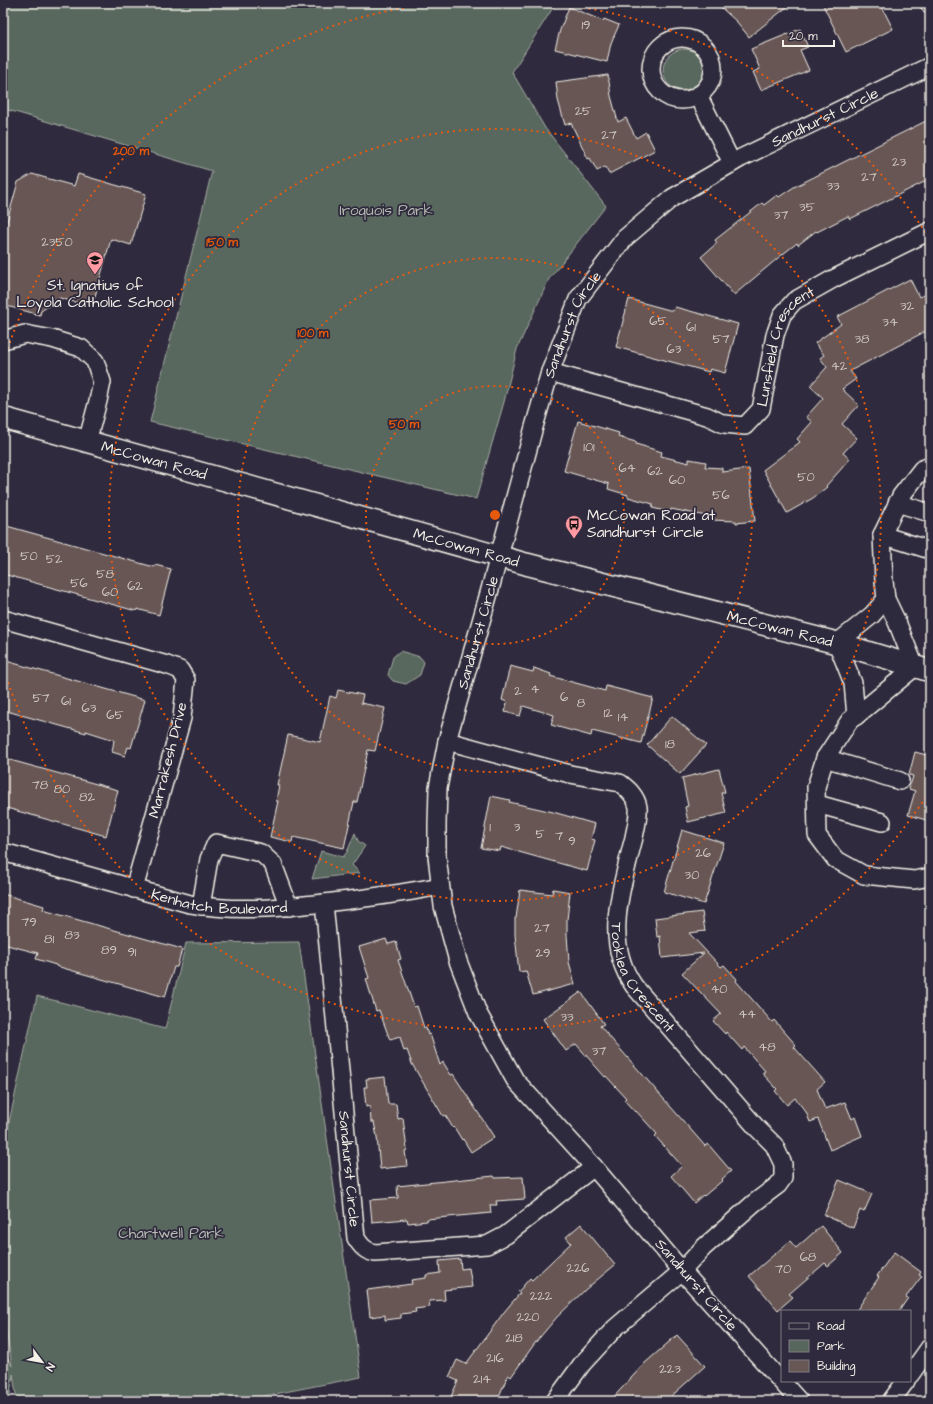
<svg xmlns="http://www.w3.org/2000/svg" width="933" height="1404" font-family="'Architects Daughter',sans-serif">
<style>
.green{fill:#58675e;stroke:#a6aca3}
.building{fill:#675755;stroke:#f4f1e8}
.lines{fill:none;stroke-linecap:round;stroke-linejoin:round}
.minor-casing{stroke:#f4f1e8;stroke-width:20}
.major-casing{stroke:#f4f1e8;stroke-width:24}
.minor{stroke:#2f2a3d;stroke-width:17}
.major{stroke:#2f2a3d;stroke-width:21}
.ring{fill:none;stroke:#e8590c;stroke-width:2;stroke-dasharray:2 4}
.labels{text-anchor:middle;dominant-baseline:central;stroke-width:3.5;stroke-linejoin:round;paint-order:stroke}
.number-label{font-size:13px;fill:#d1cac3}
.street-label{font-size:15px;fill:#f4f1e8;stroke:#2f2a3d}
.park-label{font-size:15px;fill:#b6bab1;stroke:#2f2a3d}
.poi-label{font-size:15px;fill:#f4f1e8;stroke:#2f2a3d}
.centre{fill:#e8590c;stroke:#2f2a3d;stroke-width:2}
.ring-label{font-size:12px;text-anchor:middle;font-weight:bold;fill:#e8590c;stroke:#2f2a3d;stroke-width:3.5;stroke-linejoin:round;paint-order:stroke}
</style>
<rect width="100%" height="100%" fill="#2f2a3d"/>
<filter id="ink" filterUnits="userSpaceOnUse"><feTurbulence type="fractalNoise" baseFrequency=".025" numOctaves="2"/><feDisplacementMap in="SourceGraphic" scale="8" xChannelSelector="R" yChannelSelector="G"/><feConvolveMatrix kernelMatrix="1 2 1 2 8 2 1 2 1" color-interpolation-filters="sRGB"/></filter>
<g filter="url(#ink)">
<path class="green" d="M3,3H556L512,72L545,128L606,206L549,279L517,349L504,402L476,499L150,422L212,171L5,109L3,111Z
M663 70a21 21 0 1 1 42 0a21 21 0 1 1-42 0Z
M400,651L420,657L424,662L420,675L406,684L393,681L388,675L393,657Z
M355,833L358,841L365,846L352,865L360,873L312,879L321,851L343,857L347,852Z
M299,942L361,1377L239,1401H17L13,1374L9,1400L3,1401V1349L12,1366L3,1311V1149L37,996L165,1029L186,943Z"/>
<path class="building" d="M716,3H792L749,37L737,22Z
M822,3H880L893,29L846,52Z
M569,7L603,21L604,19L619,25L611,43L607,62L555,49L560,30Z
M800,29L808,47L800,50L809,70L761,90L753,72L760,69L751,49Z
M608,75L611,96L618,122L626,118L636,138L646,132L655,150L609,174L605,167L597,171L590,158L588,159L571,123L565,125L558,100L556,82Z
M930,119V179L850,219L848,216L817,232L816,231L798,245L797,243L778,258L734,295L701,257L717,243L715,240L762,203L764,205L777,195L779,197L794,187Z
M32,174L74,186L78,174L146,194L131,245L111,239L92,307L60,298L41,311L40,315L3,305V224L6,225L18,182Z
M910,279L919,297L924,295L930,308V329L850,371L856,379L842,389L859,405L842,424L857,438L843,453L850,459L826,486L827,487L813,498L787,513L763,470L800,442L797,439L812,422L806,417L823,398L810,386L827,367L820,358L824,355L815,343L841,324L837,317Z
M629,299L673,311L675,307L738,324L725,373L710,369L709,372L616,347Z
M578,421L619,433L618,437L636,442V444L662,452L661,456L689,463V459L706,462L705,467L722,468V472L749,469L755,521L736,523V521L711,520V517L671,509L670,512L652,508L653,504L628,497V495L608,489L609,484L564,471Z
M3,525L154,567L155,565L171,569L159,615L137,609L136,611L3,574Z
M6,661L145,700L131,748L128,747L125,756L112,752L114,740L86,731V733L3,710V671Z
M510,666L533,672L534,668L551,674L550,676L605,691L606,686L653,698L641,743L592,731L591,736L551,725L554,715L523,706L520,716L505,712L507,702L502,700Z
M338,690L363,695L361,703L385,708L375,751L368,750L357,802H354L344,848L293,837L292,842L270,837L278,801H276L279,785H277L288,735L320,742L330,696L336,698Z
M672,716L706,745L680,774L647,745Z
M915,752L930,756V821L908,815L915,791L909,789L913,776L909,775Z
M3,758L118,790L106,836L3,807Z
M719,769L725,792L721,793L726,813L688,822L685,807L688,806L682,778Z
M491,796L510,800L509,802L553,812L595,824L591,839L595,840L587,871L501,847L500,851L481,848Z
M682,830L724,843L704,904L664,892Z
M553,889L570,892L567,920V935L569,962L575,984L533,995L526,971L519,972L515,935V918H516L520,890L552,894Z
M3,894L44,906L43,910L182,949L177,967H174L165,997L56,966V965L36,959L38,953L3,944Z
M702,912L705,931L689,933L721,967L724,965L737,979L736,981L772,1022L774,1020L796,1045L794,1047L825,1082L817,1089L825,1109L845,1102L852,1119L855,1117L862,1136L830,1150L818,1119L810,1122L806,1112L795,1098L787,1105L775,1091L777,1089L762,1073L765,1071L744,1047L742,1050L726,1032L725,1034L713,1021L721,1014L682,973L704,953L662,958L660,936L657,937L655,918Z
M386,939L388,944L396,942L401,959L398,960L414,1007L417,1006L424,1028H426L428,1035L430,1034L440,1065L443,1062L451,1075L453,1074L494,1137L471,1152L463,1139L462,1140L454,1127L453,1128L445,1115L443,1116L412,1064L407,1050L404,1051L400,1037L390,1040L379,1010L376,1011L366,979L369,978L359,947Z
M581,992L604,1024L600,1026L705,1146L708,1144L731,1171L722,1179L723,1180L704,1196L703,1195L694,1203L671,1176L682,1166L655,1136L657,1134L636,1111L635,1112L624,1100L626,1098L606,1076L605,1077L576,1044L566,1051L543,1019Z
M385,1077L388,1104H396L398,1119L403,1118L407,1150L405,1151L407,1166L380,1169L377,1137L374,1122H371L370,1106L366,1107L364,1087H367L366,1079Z
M494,1176L495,1178L523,1177L525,1199L496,1201L497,1205H490L491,1213L427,1219V1221L408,1223L407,1219L372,1222L370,1200L398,1198L397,1186Z
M839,1180L872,1194L864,1212L860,1210L853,1228L824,1215Z
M581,1224L615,1265L586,1289L557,1317L535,1343L511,1377L508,1375L497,1401H449L458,1381L449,1377L457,1360L466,1364L504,1312L520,1293L518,1292L530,1278L532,1280L571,1243L566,1237Z
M821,1226L843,1253L828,1266L825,1263L811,1275L789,1294L793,1297L778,1310L749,1276L790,1241L796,1248Z
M894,1252L921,1272L919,1275L922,1276L906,1297L908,1298L899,1311H856L879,1277L877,1276Z
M460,1259L461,1269L469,1268L472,1287L444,1290L445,1300L429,1301L430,1307L415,1309L416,1312L401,1314V1318L385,1320V1315L370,1317L367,1290L412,1284L411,1280L426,1278V1275L440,1273L439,1261Z
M677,1335L705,1366L666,1401H610L645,1363Z"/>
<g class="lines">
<g class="minor-casing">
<g id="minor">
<path d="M929,3L930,5"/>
<circle cx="682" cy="69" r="31"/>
<path d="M698,95L732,163"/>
<path d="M3,340L25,334L52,339L81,348L95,361L102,382L98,401L87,442"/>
<path id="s1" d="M550,372L707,416L724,424L745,426L761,409L775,335L782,315L794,301L833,279L930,231"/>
<path d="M930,466L922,469L901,496L882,535L884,581L886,599L897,622L915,667L856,716L850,720L825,758L816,787L817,835L835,859L864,875L914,880L930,877"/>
<path d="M897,503L930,513"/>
<path d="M882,535L930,550"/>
<path d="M3,619L167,665L180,670L186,680L182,718L134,889"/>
<path d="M856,716L853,683L837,643L872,615L886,599"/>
<path id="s2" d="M447,741L570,774L620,783C628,789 636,796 638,807C639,816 634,839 631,849C620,895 604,943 634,986L756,1127L774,1145L783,1164V1178L778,1185L754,1203L703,1248L682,1271L615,1328L582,1364L555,1401"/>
<path d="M825,758L900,781"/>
<path d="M817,804L882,822"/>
<path id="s3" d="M3,852L190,904C240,913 291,907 341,901C374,897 407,893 440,886"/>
<path id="s4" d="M324,903L356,1238C361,1246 365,1251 375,1253L487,1245L506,1235L594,1167"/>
<path d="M201,906L209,859L216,843L261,853L273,864L289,907"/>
<path d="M910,1375L930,1347"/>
<path id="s5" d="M799,1401L682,1271L594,1167L515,1080L478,1013L458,961L443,906L437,856V824L438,788L447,741L489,593L534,427L550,372L578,299L625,238L672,198L741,158L930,66"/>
<path d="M891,1401L906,1381"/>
</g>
</g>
<g class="major-casing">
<g id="major">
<path id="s6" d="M3,418L526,564L837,643L930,671"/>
</g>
</g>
<use href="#minor" class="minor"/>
<use href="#major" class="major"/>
</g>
</g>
<g class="ring">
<circle cx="495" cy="515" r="129"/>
<circle cx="495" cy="515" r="257"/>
<circle cx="495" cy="515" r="386"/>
<path d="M929 792A515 515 0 0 1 4 670M4 360A515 515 0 0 1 437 3M553 3A515 515 0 0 1 929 238"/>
</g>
<defs>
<g id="school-pin" transform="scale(0.9)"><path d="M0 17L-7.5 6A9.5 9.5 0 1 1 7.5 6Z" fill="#ff9aa2" stroke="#2f2a3d"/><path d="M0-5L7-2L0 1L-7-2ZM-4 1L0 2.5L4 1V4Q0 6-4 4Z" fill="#111"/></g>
<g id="bus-pin" transform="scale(0.9)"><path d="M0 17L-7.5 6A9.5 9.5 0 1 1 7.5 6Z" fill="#ff9aa2" stroke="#2f2a3d"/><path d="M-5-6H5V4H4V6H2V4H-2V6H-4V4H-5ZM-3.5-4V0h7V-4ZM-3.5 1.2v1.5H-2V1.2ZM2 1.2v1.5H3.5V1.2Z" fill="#111"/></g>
</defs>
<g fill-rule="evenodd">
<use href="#school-pin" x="95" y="260"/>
<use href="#bus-pin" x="574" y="524"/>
</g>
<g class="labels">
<g class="number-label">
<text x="586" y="25">19</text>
<text x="583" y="111">25</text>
<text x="609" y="135">27</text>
<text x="899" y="162">23</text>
<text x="869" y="177">27</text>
<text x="833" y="186">33</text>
<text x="807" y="207">35</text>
<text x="781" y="215">37</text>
<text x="57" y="242">2350</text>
<text x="907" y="306">32</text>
<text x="658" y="321">65</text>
<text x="890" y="322">34</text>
<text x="691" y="327">61</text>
<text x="721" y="339">57</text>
<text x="862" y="339">38</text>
<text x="674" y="349">63</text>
<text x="839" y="366">42</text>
<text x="589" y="447">101</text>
<text x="627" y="468">64</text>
<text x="655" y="471">62</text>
<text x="806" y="477">50</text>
<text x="677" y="480">60</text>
<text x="721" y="495">56</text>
<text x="29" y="556">50</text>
<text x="54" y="559">52</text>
<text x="105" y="574">58</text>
<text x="79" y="583">56</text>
<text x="135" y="586">62</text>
<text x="110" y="592">60</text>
<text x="535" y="689">4</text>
<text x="518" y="691">2</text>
<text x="564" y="697">6</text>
<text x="41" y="698">57</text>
<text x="66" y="701">61</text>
<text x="581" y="703">8</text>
<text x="89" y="708">63</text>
<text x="608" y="713">12</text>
<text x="115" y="715">65</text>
<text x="623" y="717">14</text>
<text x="670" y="744">18</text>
<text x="40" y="785">78</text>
<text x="62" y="789">80</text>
<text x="87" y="797">82</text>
<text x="490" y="827">1</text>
<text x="517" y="827">3</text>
<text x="540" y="834">5</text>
<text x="559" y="836">7</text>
<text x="572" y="841">9</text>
<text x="703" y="853">26</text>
<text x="692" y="875">30</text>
<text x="29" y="922">79</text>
<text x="542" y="928">27</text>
<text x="72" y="935">83</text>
<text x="49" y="939">81</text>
<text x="109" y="950">89</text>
<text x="132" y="952">91</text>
<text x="543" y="953">29</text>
<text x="719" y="989">40</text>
<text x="747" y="1014">44</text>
<text x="567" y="1017">33</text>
<text x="767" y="1047">48</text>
<text x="599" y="1051">37</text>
<text x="808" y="1257">68</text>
<text x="578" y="1268">226</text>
<text x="783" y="1269">70</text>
<text x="541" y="1296">222</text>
<text x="528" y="1317">220</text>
<text x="514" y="1338">218</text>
<text x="495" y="1358">216</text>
<text x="670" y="1369">223</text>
<text x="482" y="1379">214</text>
</g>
<g class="street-label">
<text stroke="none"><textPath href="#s5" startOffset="1557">Sandhurst Circle</textPath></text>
<text stroke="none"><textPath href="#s5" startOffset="1220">Sandhurst Circle</textPath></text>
<text stroke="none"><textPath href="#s1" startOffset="296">Lunsfield Crescent</textPath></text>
<text stroke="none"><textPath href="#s6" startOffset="157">McCowan Road</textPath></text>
<text stroke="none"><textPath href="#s6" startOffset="481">McCowan Road</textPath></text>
<text stroke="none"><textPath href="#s6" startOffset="805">McCowan Road</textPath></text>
<text stroke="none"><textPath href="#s5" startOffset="897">Sandhurst Circle</textPath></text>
<text transform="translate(168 760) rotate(-76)">Marrakesh Drive</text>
<text stroke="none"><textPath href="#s3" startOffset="223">Kenhatch Boulevard</textPath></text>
<text stroke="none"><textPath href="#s2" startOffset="389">Tooklea Crescent</textPath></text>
<text stroke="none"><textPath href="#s4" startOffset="267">Sandhurst Circle</textPath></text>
<text transform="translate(696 1285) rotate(49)">Sandhurst Circle</text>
</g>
<g class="park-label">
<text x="386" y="210">Iroquois Park</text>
<text x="171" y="1233">Chartwell Park</text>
</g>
<g class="poi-label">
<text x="95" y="285">St. Ignatius of<tspan x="95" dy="17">Loyola Catholic School</tspan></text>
<text x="587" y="515" text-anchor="start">McCowan Road at<tspan x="587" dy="17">Sandhurst Circle</tspan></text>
</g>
</g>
<circle cx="495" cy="515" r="6" class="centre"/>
<g class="ring-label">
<text x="131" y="155">200 m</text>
<text x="222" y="246">150 m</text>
<text x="313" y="337">100 m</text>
<text x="404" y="428">50 m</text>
</g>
<rect width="933" height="1404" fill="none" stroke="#2f2a3d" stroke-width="16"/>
<rect x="8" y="8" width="917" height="1388" fill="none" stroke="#f4f1e8" stroke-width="1.5" filter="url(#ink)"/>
<rect x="781" y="1310" width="130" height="72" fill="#2f2a3d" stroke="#7e7a81"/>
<rect x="789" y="1323" width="20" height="6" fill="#2f2a3d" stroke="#7e7a81"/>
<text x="817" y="1330" font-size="12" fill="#f4f1e8">Road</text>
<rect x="789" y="1340" width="20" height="12" fill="#58675e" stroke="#7e7a81"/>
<text x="817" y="1350" font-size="12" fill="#f4f1e8">Park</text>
<rect x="789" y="1360" width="20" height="12" fill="#675755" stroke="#7e7a81"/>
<text x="817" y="1370" font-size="12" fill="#f4f1e8">Building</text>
<g transform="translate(42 1362) rotate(122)" stroke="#2f2a3d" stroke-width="3" paint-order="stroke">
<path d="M0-3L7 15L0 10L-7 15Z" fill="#f4f1e8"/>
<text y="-6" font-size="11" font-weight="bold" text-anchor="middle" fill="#f4f1e8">N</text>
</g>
<path d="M783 40v6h51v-6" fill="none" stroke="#f4f1e8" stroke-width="2"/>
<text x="789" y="40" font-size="12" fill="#f4f1e8" stroke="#2f2a3d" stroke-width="3" paint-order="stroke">20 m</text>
</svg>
